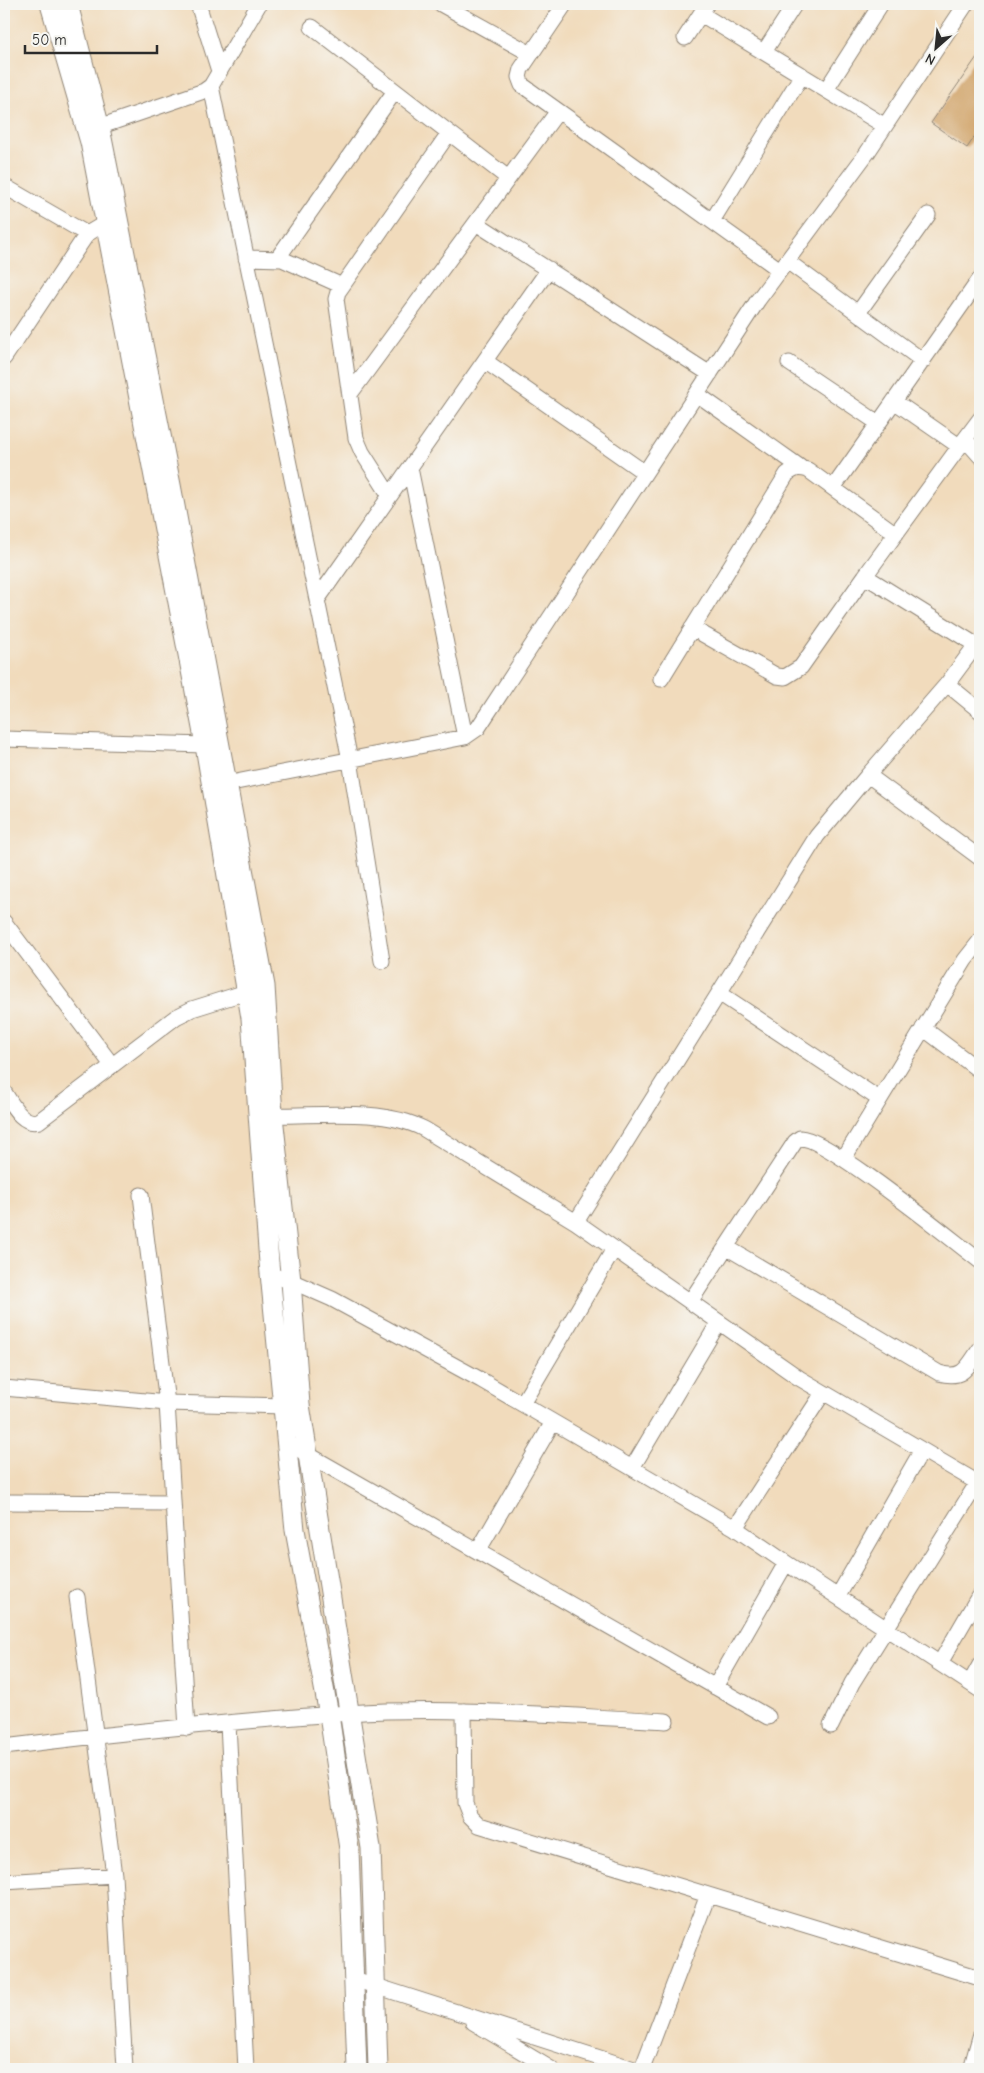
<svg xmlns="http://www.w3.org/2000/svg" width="984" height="2073" font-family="'Comic Neue',sans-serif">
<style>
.building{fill:#cd9b5c}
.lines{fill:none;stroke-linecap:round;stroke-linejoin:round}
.minor-casing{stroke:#8e8374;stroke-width:17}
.tertiary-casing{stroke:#8e8374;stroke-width:21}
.minor{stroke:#fff;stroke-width:15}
.tertiary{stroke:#fff;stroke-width:19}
</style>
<rect width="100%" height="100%" fill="#f6f6f2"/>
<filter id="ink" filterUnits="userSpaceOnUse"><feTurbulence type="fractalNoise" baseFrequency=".02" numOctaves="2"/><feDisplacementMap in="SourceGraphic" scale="10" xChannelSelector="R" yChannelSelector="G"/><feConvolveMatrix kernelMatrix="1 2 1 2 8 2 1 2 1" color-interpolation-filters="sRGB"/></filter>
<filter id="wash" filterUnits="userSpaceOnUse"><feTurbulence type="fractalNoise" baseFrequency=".0096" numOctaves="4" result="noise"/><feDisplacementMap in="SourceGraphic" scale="20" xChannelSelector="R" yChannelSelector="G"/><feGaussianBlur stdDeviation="1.12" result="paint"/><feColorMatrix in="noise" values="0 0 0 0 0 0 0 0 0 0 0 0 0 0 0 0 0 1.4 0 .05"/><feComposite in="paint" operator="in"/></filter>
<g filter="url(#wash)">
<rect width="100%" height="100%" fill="#f1dbbc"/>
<g id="blocks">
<path class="building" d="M977,57L980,59V129L967,148L931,123Z"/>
</g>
</g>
<g filter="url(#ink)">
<use href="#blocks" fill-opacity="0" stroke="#8e8374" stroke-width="1"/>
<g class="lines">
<g class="minor-casing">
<path id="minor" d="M198,4L219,71
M441,4L531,54
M565,4L521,69L519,77L522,85L780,270
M701,14L885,126
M312,27L508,178
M685,38L707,4
M764,52L795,4
M211,86L350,760L382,961
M826,90L881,4
M90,130L204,91L211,86L259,4
M4,186L87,234
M712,221L802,75
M476,223L710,374
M246,258L282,259L340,285
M277,259L395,91
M787,261L923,361
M858,313L928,215
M4,358L87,234L114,218
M485,361L645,473
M789,363L878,423
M350,394L558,111
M697,394L800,467
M894,401L959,446
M965,439L980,419
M980,456L965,439L865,576L976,645L947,684L868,775L980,858
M410,468L465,737
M833,488L980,279
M390,496L362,452L356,438L336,299L338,292L449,133
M317,600L549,269
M692,628L777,676L785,677L801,667L865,576
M661,679L787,474C795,468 799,467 808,470L896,534
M947,684L980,711
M4,739L205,745L214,743
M216,786L465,737L478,728L758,300L867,153L966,4
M4,922L112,1065
M719,993L879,1099
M923,1028L980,1071
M4,1092C12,1104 22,1126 39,1121L176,1017L192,1009L256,989
M263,1115C312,1117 379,1106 424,1129L576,1222L799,1378L980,1484
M844,1158L965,960L980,941
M141,1195L167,1403L187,1728
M576,1222L817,836L868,775
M726,1247L939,1373C964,1380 967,1367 980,1349
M270,1275L291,1281L332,1299L481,1380L735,1528L786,1563L980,1690
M690,1302L795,1142L800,1138C827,1137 952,1240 980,1261
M4,1388L167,1403L283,1406
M522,1404L614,1249
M286,1442L768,1717
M632,1468L719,1322
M4,1502L173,1503
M735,1528L823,1393
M478,1551L553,1422
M838,1596L922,1450
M77,1597L114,1875L125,2069
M940,1663L980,1594
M970,1683L980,1665
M715,1687L786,1563
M464,1711L465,1803L470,1816L479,1825L980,1978
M228,1724L246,2069
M831,1726L852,1683L978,1482
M4,1747C118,1733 234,1721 349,1713C455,1706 561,1716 666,1721
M4,1882L114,1875
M354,1979L634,2069
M473,2022L551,2069
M642,2069L708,1895
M971,2069L980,2037"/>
</g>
<g class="tertiary-casing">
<path id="tertiary" d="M50,4L90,142L202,728L251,1018L269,1263L295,1530L329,1715L349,1849L357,2069
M68,4L100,128L171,485L265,986L273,1116L291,1281L300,1405L371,1848L378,2069"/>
</g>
<use href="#minor" class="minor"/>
<use href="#tertiary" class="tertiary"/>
</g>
</g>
<rect width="984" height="2073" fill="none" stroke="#f6f6f2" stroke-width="20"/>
<g transform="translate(936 48) rotate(207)" stroke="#f6f6f2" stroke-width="4" paint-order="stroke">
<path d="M0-4L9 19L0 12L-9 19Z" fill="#2b2b2b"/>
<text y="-8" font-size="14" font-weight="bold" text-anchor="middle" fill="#2b2b2b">N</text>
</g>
<path d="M25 45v8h132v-8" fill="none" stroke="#2b2b2b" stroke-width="2.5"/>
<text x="32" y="45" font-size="15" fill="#2b2b2b" stroke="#f6f6f2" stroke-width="4" paint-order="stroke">50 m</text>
</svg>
